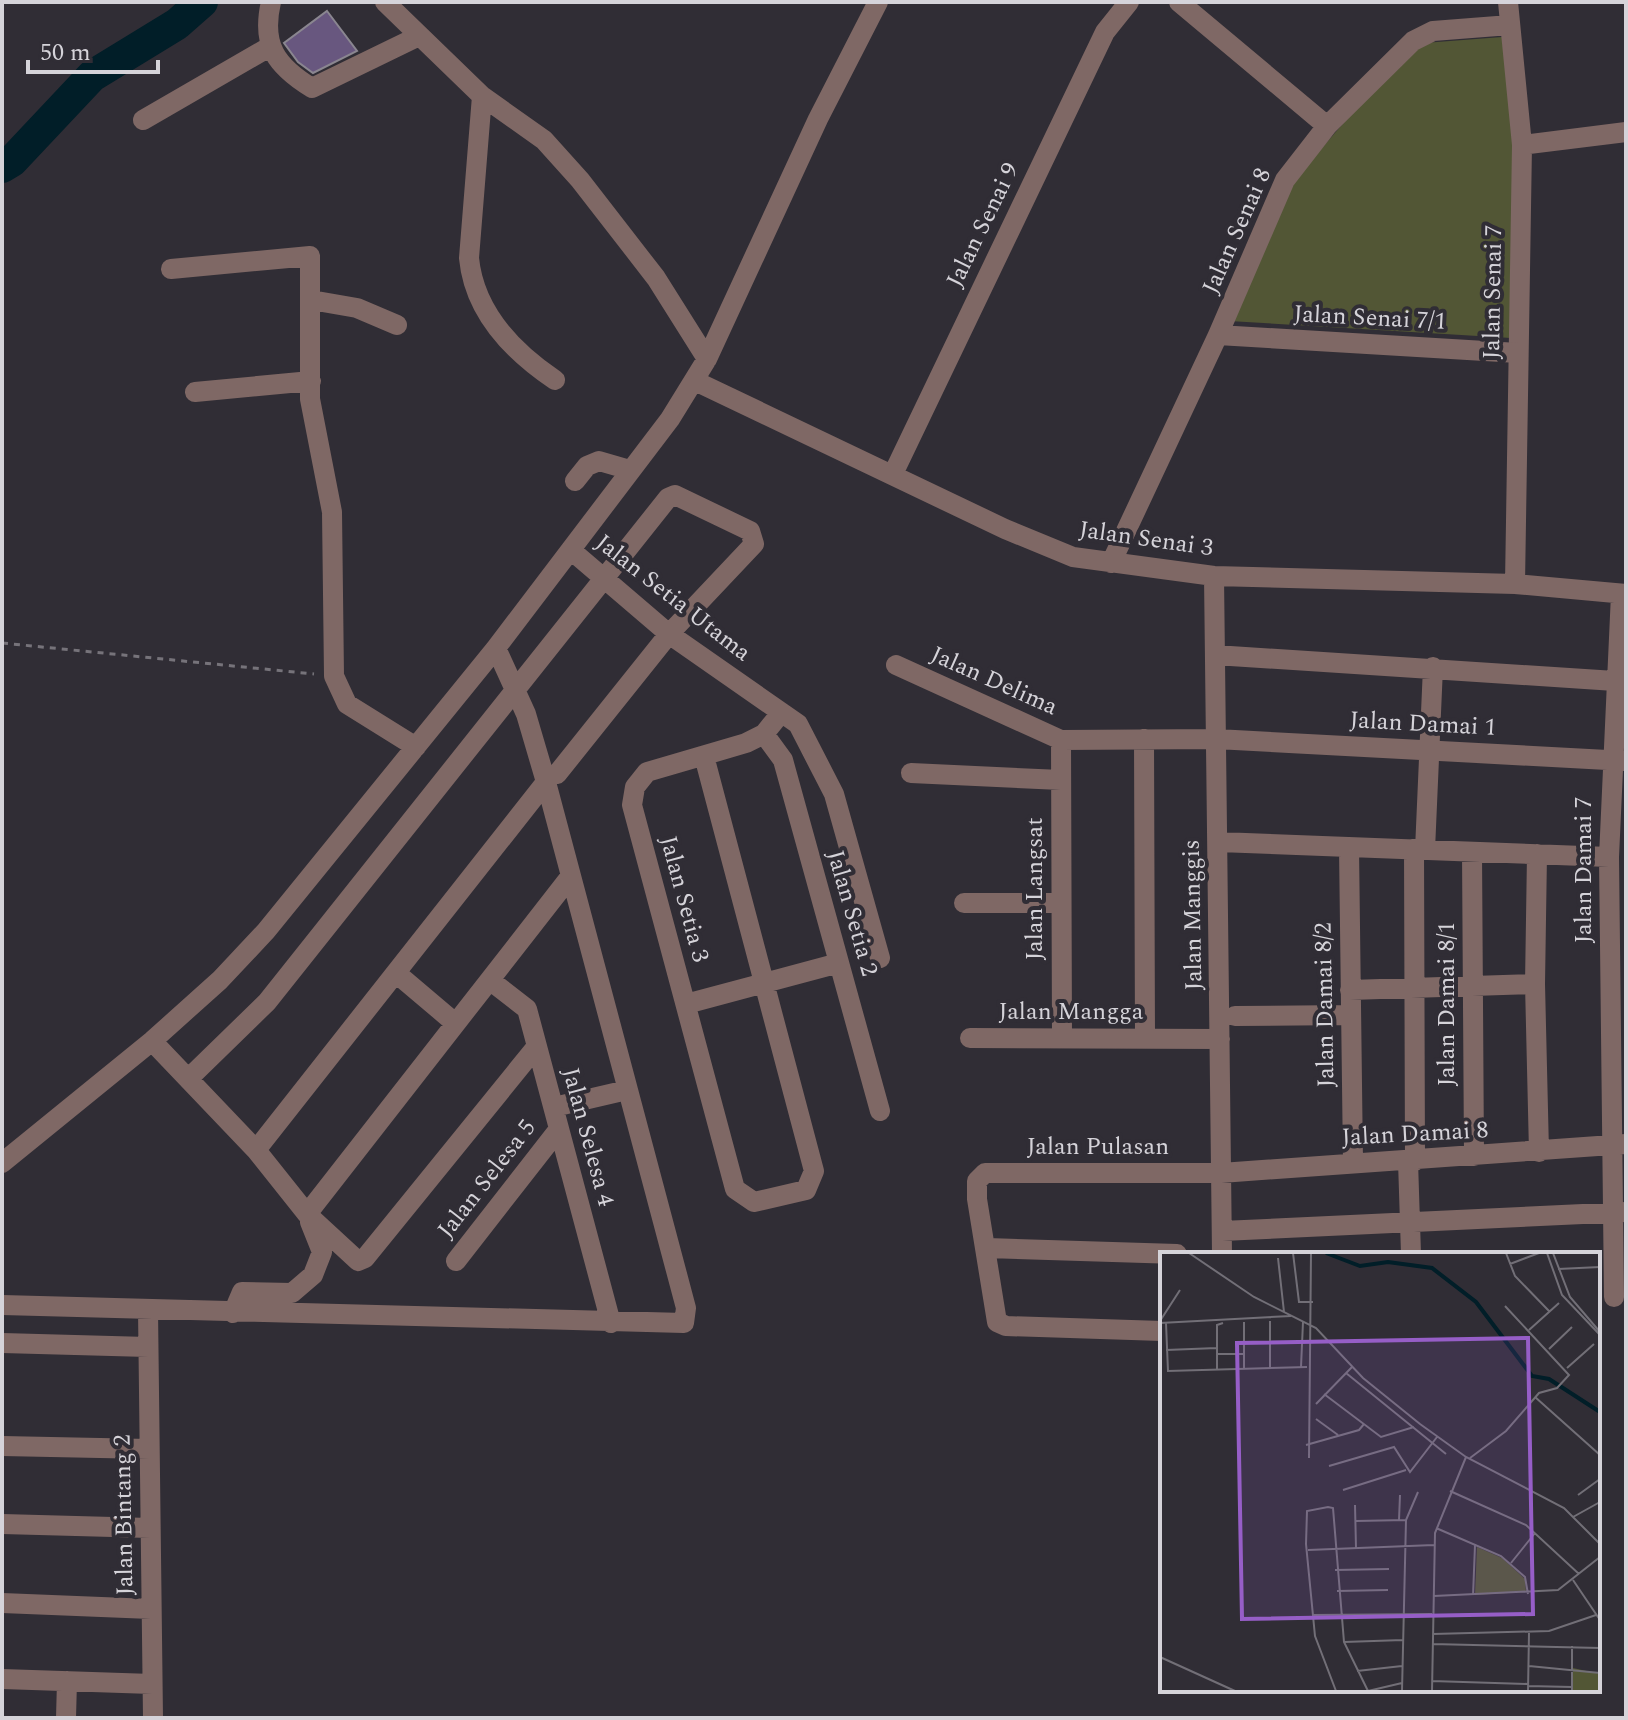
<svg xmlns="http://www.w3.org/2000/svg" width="1628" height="1720" font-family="Spectral,serif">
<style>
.green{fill:#525635}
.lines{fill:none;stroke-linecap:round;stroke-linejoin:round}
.river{stroke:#011e28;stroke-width:32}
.building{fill:#68577f;stroke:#8a8690;stroke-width:2}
.path{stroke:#76737a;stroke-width:3;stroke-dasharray:6 6;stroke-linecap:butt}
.minor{stroke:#7f6865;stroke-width:20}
.labels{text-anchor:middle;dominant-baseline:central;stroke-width:8;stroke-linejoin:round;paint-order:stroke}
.street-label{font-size:24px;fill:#d5d3d9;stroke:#302d35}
.inset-river{fill:none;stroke:#011e28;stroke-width:4}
.inset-road{fill:none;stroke:#726f77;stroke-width:2}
.view{fill:#965ec7;fill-opacity:0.15;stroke:#965ec7;stroke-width:4}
.inset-edge{fill:none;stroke:#d5d3d9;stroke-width:4}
</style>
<rect width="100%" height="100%" fill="#302d35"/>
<path class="green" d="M1502,37L1514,146L1511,338L1229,321L1294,180L1347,119L1424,43Z"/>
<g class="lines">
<path class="river" d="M2,167L12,161L92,76L177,24L202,2"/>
</g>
<path class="building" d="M327,11L357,51L313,73L298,62L284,43Z"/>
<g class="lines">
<path class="path" d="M2,643L314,674"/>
<path class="minor" d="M271,2C261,45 276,66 312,88L419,36
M385,2L482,96L544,140L580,180L656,278L707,359
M1179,2L1327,126
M1508,2L1522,145L1515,584
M482,96L469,258C474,311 512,351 555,380
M143,120L271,46
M1522,145L1626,132
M171,269L310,256V399L332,512L334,676L347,704L416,747
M311,300L357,308L397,325
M1218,335L1518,353
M695,381L1005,529L1073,557L1214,576L1515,584L1626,594
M195,392L311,381
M893,474L1105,32L1129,2
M575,481L587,466L599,461L630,470
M572,551L669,634L798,724L834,794L880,958
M1111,563L1218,335L1285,180L1327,126L1413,41L1433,31L1510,25
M1214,576L1222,1254
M1215,655L1615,681
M896,665L1061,740L1216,739L1626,761
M764,734L783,760L880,1111
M1144,739L1145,1039
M1061,740L1062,1038
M704,756L814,1171L806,1190L754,1202L735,1189L632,805L635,787L647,772L746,743L764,734L781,713
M911,773L1061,780
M1219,842L1609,857
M1349,847L1353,1163
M1414,849L1415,1161
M1425,850L1433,667
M1472,852L1474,1156
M1537,854L1535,984L1539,1152
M964,903H1060
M396,973L455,1023
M491,981L527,1009L611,1323
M1350,990L1535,984
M686,1004L839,963
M1235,1016L1351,1015
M970,1038L1220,1039
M152,1041L256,1150L307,1214L358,1261L365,1258L537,1046
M188,1079L267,1002L668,498L675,495L750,531L754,544L669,634L557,774
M554,1107L627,1090
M256,1150L546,782
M1408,1161L1411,1254
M2,1163L152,1041L220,980L266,931L496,648L670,419L707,359L818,119L878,2
M307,1214L570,877
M1222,1231L1626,1212
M987,1248L1177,1254
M456,1261L559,1129
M1614,1297L1609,857L1621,594
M2,1305L684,1323L686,1308L546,782L526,714L496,648
M148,1310L153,1718
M233,1313L242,1292L292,1293L313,1275L322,1252L310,1222
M1162,1331L1006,1326L997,1322L977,1199V1181L985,1173H1221L1626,1144
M2,1343L148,1347
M2,1446L149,1449
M2,1524L150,1528
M2,1603L151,1609
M2,1679L152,1684
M66,1718L67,1681"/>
</g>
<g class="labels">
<g class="street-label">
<text transform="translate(983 225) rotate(-64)">Jalan Senai 9</text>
<text transform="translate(1237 231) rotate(-66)">Jalan Senai 8</text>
<text transform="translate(1493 292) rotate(-89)">Jalan Senai 7</text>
<text transform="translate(1370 318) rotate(3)">Jalan Senai 7/1</text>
<text transform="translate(1146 539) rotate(8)">Jalan Senai 3</text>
<text transform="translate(673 598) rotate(38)">Jalan Setia Utama</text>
<text transform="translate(994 681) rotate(24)">Jalan Delima</text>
<text transform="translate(1423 724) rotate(3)">Jalan Damai 1</text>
<text transform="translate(1584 870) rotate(-90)">Jalan Damai 7</text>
<text transform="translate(1035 889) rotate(-90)">Jalan Langsat</text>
<text transform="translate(684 899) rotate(75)">Jalan Setia 3</text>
<text transform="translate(852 913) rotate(74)">Jalan Setia 2</text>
<text transform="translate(1193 915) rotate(-91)">Jalan Manggis</text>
<text transform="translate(1447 1004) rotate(-90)">Jalan Damai 8/1</text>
<text transform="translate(1325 1005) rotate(-91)">Jalan Damai 8/2</text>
<text x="1071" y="1012">Jalan Mangga</text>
<text transform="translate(1415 1134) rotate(-3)">Jalan Damai 8</text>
<text transform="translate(588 1137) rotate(75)">Jalan Selesa 4</text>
<text x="1098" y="1147">Jalan Pulasan</text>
<text transform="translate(487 1179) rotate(-52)">Jalan Selesa 5</text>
<text transform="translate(124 1515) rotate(-91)">Jalan Bintang 2</text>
</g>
</g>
<g transform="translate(1160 1252)">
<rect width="440" height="440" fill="#302d35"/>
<path d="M317,295L342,306L365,327L366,340L315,343ZM413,416L440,422V439H413Z" fill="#525635"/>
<path class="inset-river" d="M166,1L200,14L228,10L272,16L316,50L372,124L389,127L440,160"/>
<path class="inset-road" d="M29,1L94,45L156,76L203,126L260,172L306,205L404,256L440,292M133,1L139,50H153M346,1L355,24L389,59M387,1L402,43L440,83M393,1L410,45L440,80M118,6L124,60M350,12L379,1M398,17L440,15M0,69L20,38M0,71L131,64M6,71L8,119L147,115M369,78L399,51M389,97L412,75M6,98L57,96M57,102H84M141,115L143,70M110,116V69M407,116L434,92M84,117V70M57,118V73L63,71M186,121L286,202M164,142L221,185L254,175M375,145L440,203M156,152L192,115M156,167L178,183M146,193L199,178L204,172M149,206L151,1M310,206L346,179L379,141L397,136L409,123L345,54M169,214L234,195L250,220L277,185M183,238L246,218M290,239L366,273L419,322M418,243L440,227M195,253L196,296M413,265L440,250M239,268L240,243M196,269L246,268M276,276L341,304L365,325L368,342M148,298L274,293M351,311L375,281M175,318L229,317M413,328L440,368M177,339L228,338M274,344L398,338L440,305M313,344L315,293M153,363L272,362M273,382L389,379L436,363M184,390L243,388M272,392L440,396M0,405L75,439M369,414L440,421M197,419L242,414M272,429L368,432M368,434L412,435M176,439L155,384L146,292L147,259L168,255L173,256L184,390L208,439M208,439L242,431M242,439L246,268L258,240M272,439L275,281L306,205M368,439L369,381M412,439V394"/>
<path class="view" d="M368,86L373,362L82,367L77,91Z"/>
<rect width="440" height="440" class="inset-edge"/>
</g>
<rect width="1628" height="1720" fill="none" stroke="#d5d3d9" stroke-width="8"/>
<path d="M28 60v12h130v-12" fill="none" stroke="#d5d3d9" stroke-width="4"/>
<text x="40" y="60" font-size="24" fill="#d5d3d9" stroke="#302d35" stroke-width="6" paint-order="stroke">50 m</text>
</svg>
